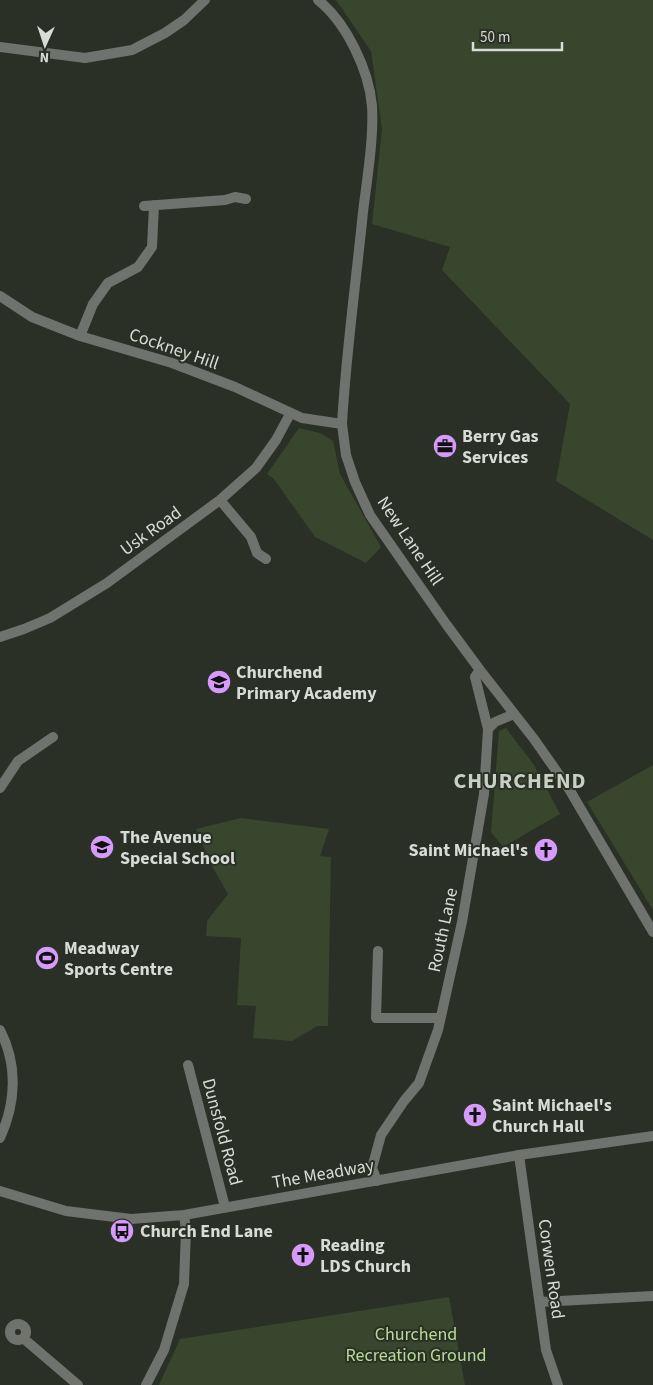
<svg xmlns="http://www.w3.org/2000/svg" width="653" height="1385" font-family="'Source Sans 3',sans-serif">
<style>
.green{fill:#38462d}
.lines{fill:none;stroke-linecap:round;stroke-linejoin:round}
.minor{stroke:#6f726d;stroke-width:10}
.tertiary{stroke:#6f726d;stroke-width:10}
.labels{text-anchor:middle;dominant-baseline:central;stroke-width:4;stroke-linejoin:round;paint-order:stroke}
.street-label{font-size:18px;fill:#d8dcd6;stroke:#2a3026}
.poi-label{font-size:18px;font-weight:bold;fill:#d8dcd6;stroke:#2a3026;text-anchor:start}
.park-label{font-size:18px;fill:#b5dc94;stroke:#2a3026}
.district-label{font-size:22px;font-weight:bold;letter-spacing:1px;fill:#c8cfc3;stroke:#2a3026}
</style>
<rect width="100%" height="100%" fill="#2a3026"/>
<path class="green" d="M336,0H653V540L556,481L570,404L442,270L450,247L372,224L382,129L371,51Z
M299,428L320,433L333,441L340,474L381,547L366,563L315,537L274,479L267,474Z
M506,728L534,765L560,814L503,847L491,832L499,731Z
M653,765V910L587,802Z
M241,818L329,829L320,856L331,857L328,1026H317L292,1041L253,1038L256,1006L237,1005L241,938L206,936L207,921L228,894L212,866L196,829Z
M449,1297L465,1385H159L180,1339Z"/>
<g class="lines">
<path class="minor" d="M318,0C346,22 369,70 372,106C374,137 367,180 363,212C356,282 346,353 342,424L346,455L355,482L370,515L446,624L480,670L534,739L569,789L653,932
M0,47L85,58L132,50L165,33L184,20L205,0
M144,206L225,200L235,197L246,199
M0,296L32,317L80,336L172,363L235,387L302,418L342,424
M80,336L93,304L108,283L138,267L152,247L154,205
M220,500L251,537L257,553L266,559
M0,637L24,629L50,618L107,583L220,500L256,468L276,440L290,414
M488,729L495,722L514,714
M0,788L18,761L53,737
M378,951L376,1018H440
M0,1030C18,1065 16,1103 0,1138
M188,1065L225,1207
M519,1155L546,1350L558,1385
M377,1181L372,1168L381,1135L404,1101L419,1083L438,1030L462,922L484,794L488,729L475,677L480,670
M540,1302L653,1296
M10 1332a8 8 0 1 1 16 0a8 8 0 1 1-16 0Z
M23,1338L78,1385"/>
<path class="tertiary" d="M0,1191L66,1211L131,1219L184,1215L519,1155L653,1136
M146,1385L164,1350L184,1284L186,1230L184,1215"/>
</g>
<defs>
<g id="office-disc" transform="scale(1.25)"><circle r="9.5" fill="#d69bfa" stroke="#2a3026"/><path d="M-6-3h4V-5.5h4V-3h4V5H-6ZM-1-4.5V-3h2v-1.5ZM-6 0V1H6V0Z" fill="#111"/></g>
<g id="school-disc" transform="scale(1.25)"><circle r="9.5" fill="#d69bfa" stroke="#2a3026"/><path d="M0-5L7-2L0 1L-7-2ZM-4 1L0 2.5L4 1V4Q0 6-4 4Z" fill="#111"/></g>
<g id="church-disc" transform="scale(1.25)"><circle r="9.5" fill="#d69bfa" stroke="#2a3026"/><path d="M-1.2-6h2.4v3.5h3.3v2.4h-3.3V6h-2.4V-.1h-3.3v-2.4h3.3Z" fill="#111"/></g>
<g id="stadium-disc" transform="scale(1.25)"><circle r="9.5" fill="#d69bfa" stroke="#2a3026"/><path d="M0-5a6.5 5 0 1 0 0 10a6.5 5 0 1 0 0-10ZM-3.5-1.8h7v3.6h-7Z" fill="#111"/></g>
<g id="bus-disc" transform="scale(1.25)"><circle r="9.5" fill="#d69bfa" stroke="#2a3026"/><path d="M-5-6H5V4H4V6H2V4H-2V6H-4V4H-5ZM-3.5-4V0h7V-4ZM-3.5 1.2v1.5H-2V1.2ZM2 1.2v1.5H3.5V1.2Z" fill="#111"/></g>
</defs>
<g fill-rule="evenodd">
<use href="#office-disc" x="445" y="446"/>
<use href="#school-disc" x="219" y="682"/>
<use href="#school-disc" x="102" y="847"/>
<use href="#church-disc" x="546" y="850"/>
<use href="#stadium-disc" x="47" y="958"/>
<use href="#church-disc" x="475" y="1115"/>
<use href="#bus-disc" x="122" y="1231"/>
<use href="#church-disc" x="303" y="1255"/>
</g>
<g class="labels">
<g class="street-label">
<text transform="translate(174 349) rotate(19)">Cockney Hill</text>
<text transform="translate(151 531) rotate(-36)">Usk Road</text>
<text transform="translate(410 541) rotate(56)">New Lane Hill</text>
<text transform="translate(443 930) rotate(-78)">Routh Lane</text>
<text transform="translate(222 1132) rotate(75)">Dunsfold Road</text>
<text transform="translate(323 1174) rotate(-10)">The Meadway</text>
<text transform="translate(551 1269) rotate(82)">Corwen Road</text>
</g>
<g class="poi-label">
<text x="462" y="436">Berry Gas<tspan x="462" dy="21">Services</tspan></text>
<text x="236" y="672">Churchend<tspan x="236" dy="21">Primary Academy</tspan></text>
<text x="120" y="837">The Avenue<tspan x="120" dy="21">Special School</tspan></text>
<text x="528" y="850" text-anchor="end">Saint Michael's</text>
<text x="64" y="948">Meadway<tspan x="64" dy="21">Sports Centre</tspan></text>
<text x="492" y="1105">Saint Michael's<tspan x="492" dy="21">Church Hall</tspan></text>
<text x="140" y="1231">Church End Lane</text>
<text x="320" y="1245">Reading<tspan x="320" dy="21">LDS Church</tspan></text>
</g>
<g class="park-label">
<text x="416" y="1334">Churchend<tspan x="416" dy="21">Recreation Ground</tspan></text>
</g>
<g class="district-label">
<text x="520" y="781">CHURCHEND</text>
</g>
</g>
<g transform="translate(45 45) rotate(183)" stroke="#2a3026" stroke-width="4" paint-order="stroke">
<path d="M0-4L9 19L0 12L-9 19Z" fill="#d8dcd6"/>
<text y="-8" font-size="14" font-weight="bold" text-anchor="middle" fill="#d8dcd6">N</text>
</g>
<path d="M473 42v8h89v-8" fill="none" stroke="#d8dcd6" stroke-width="2.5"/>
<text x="480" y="42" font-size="15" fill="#d8dcd6" stroke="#2a3026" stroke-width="4" paint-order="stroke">50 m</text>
</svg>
